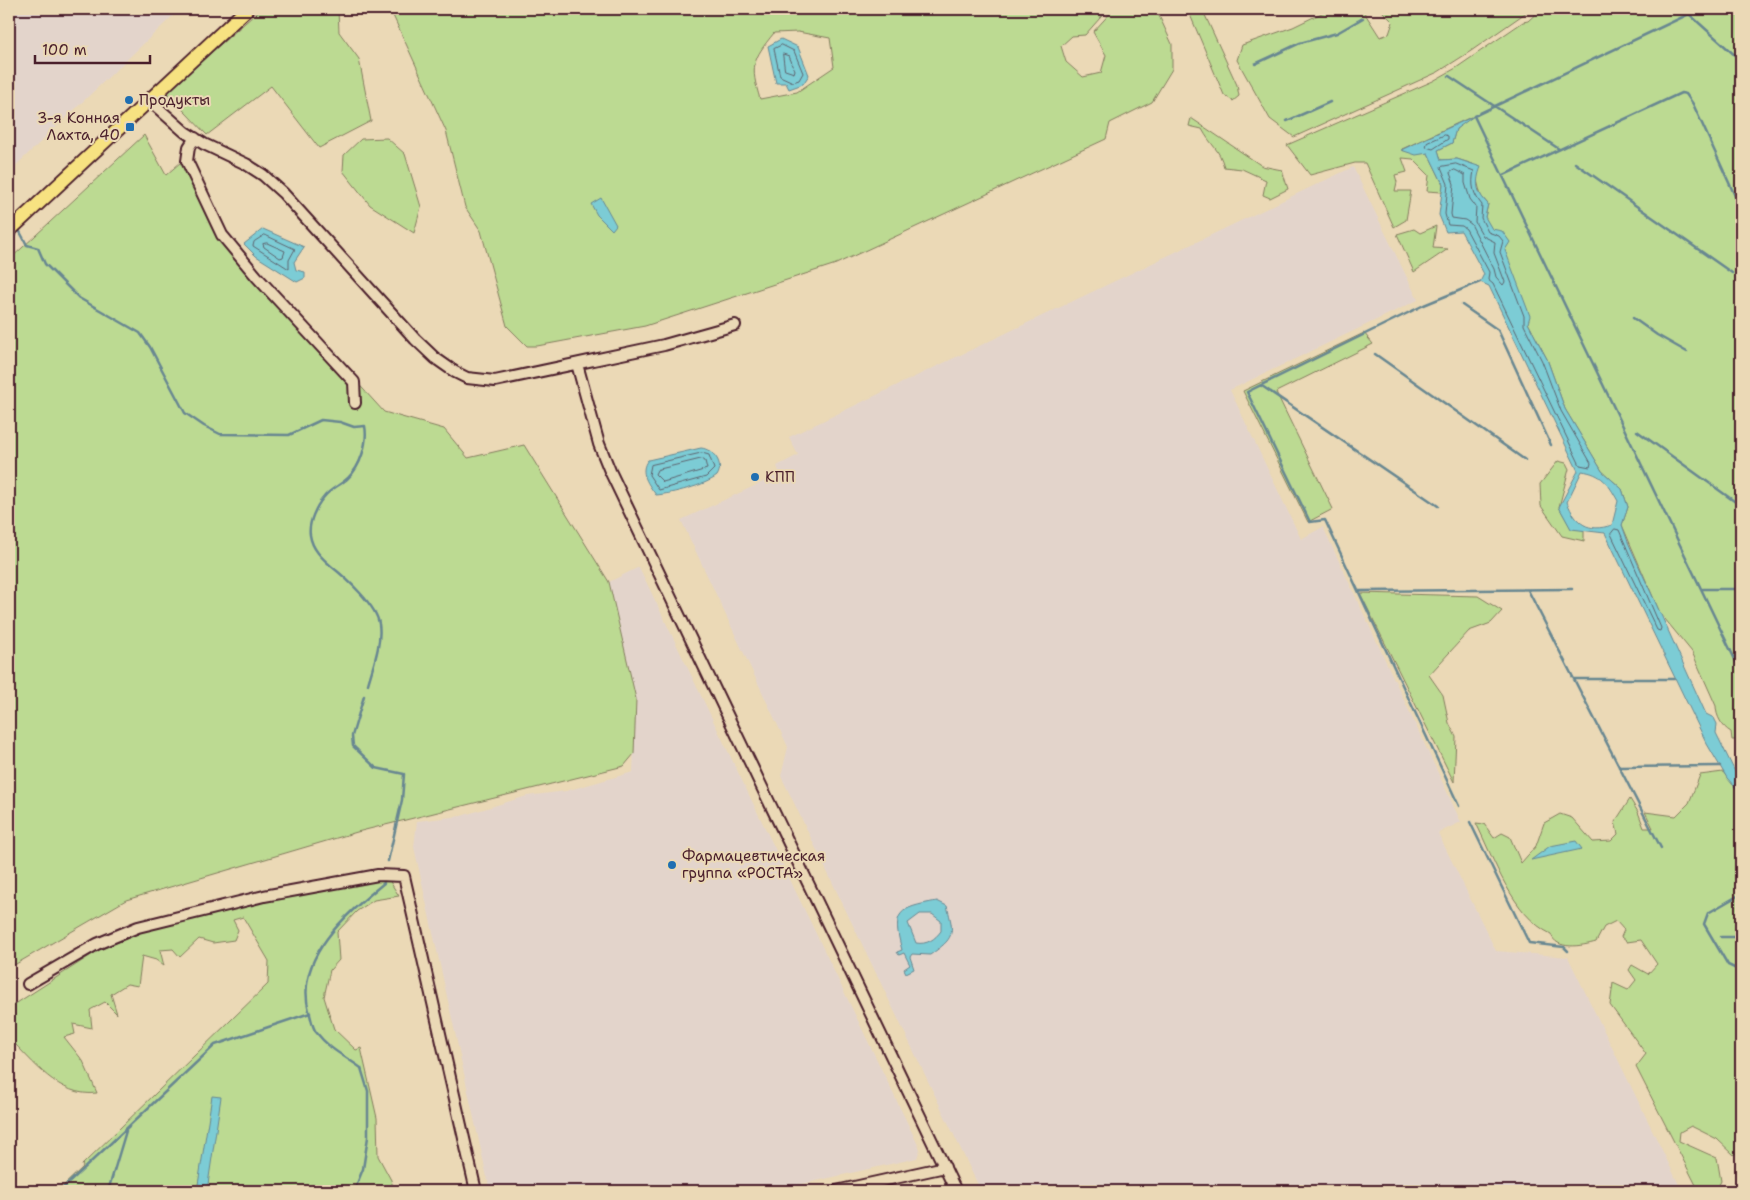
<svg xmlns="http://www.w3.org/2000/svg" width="1750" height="1200" font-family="'Shantell Sans',sans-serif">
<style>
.built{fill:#e3d4cb}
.green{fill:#bcda92;stroke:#837c5e;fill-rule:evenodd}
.water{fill:#7cccd5;stroke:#688791;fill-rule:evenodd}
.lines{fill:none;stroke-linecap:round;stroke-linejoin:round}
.shore{stroke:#5e646f;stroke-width:1}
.stream{stroke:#688791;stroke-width:2.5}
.minor-casing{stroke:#4a1f2b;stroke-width:14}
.major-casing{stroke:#4a1f2b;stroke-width:16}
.minor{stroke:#ebd9b6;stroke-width:10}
.major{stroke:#f7e281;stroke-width:12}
.poi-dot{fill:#1f6fb2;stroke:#ebd9b6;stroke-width:2}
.labels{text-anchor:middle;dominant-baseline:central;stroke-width:4;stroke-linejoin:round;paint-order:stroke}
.poi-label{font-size:15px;fill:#4a1f2b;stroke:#ebd9b6;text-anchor:start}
</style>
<rect width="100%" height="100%" fill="#ebd9b6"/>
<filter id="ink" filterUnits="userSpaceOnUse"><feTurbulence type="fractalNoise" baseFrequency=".02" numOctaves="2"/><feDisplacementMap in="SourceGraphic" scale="10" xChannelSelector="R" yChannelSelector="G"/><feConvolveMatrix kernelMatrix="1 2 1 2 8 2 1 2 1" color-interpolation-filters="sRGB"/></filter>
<g filter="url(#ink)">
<path class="built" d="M9,9H180L9,172Z
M1353,167L1418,300L1230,390L1301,539L1323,527L1461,822L1438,833L1496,951L1568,957L1682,1191H981L781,776L788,747L681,520L780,474L777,466L798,455L789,437Z
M639,567L920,1149L917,1158L772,1191H490L414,847L417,821L461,816L527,796L566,791L633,772L636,699L609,582Z"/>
<path class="green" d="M261,9H338L339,32L359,59L371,121L319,148L271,86L207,135L166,92Z
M390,9H1108L1085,35L1072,36L1061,46L1066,62L1083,77L1101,73L1106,55L1093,32L1114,9H1156L1172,44V69L1152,102L1110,123L1106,139L836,264L645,326L537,346H527L507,326L481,231L465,207L446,131ZM798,32L830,38L834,67L797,92L760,99C750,66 752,60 774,33Z
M1193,9L1204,13L1237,85L1239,96L1233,101L1224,95L1188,10Z
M1330,9H1362L1380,37L1389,34L1393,22L1380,9H1531L1471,51L1438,72L1294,137L1270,119L1237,60L1242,45L1293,27Z
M1541,9H1741V745L1739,740H1732L1731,732C1722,727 1716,716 1716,706L1692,652L1660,613L1622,525L1628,507L1622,489L1602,471L1565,409L1547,359L1528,323L1485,217L1488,204L1481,196L1473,164L1457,159L1441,160L1438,150L1452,143L1456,129L1471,117L1402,149L1428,153L1443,184L1442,192L1427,191L1429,175L1413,159L1402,158L1407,172L1395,175L1397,182L1395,191H1411L1406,220L1394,227L1365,163H1355L1310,175L1287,145L1433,81L1456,68L1523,22L1528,21Z
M1191,118L1262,166L1282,170L1288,189L1270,198L1263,195L1266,180L1242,169L1224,167C1219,148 1211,146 1202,129L1189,126Z
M144,135L166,175L181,162L222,234L384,412L444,429L468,458L524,445L609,582L636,699L634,754L624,766L357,832L126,900L9,968V260Z
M387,138L405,154L421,207L414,233L370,205L343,171L344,155L361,139Z
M1436,226L1433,248L1448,249L1414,272L1397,234L1414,229L1420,233Z
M1364,333L1373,344L1276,392L1333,509L1308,522L1243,391Z
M1558,461L1566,463L1569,469L1559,507L1571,528L1584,530V541L1562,536L1541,506L1540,484Z
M1360,593L1478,596L1502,611L1491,623L1469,631L1429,675L1443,695L1449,723L1456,737L1454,782Z
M1723,772L1740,793L1741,789V1147L1734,1155L1717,1139L1691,1126L1680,1132L1679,1141L1717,1158L1721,1181L1716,1191H1699L1636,1067L1646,1054L1610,1005L1613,983L1628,990L1636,980L1629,970L1632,965L1648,974L1657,964L1641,940L1627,942L1621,937L1624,930L1616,921L1604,927L1596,942C1582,946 1556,951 1551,934C1512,915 1494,859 1476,823L1484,824L1494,838L1502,833L1510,837L1521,863L1536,846L1544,823L1560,814L1572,818L1593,842L1611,841L1618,834L1615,822L1630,799L1638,812L1644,828H1653L1645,812L1676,816L1689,803L1700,775Z
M367,878L389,880L399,896L374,900L357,911L337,932L339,960L330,970L324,997L334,1029L356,1050L361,1048L377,1118L378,1156L391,1180L394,1191H58L83,1167L82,1165L268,984L269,961L243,917L233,920L238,930L234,940L213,943L199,939L180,957L173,949L160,950L164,966L156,960L142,956L138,986L127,984L111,994L117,1014L105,1002L90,1010L92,1028L73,1024L75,1034L64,1037L83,1061L97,1093C59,1098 33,1061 9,1038V1008L99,950L152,928Z"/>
<path class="water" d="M781,39L798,47L809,75L803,84L789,89L786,83H776L768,46Z
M1474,116L1456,129L1452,143L1438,150L1441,160L1457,159L1481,167C1475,182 1476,192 1488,204L1485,217L1492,229L1502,231L1510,242L1505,250L1530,316L1528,323L1547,359L1565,409L1602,471L1622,489L1628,507L1622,525L1628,542L1706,714L1714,718L1717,724L1716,733L1741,784L1740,793L1727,778L1707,744L1605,533L1571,529L1559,507L1578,471L1489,286L1480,282L1484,274L1461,231L1446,232L1439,215L1443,184L1428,153L1416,155L1401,150ZM1582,471C1602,474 1608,483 1618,501L1612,525C1588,533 1576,524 1567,502Z
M601,198L616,225L612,230L597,215L591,204Z
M263,229L304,247L294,262L296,270L305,272V278L297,282L256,256L244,244Z
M701,448C713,449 725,464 717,476C706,485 671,494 656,495C649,485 638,472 648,460Z
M1576,841L1582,849L1531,860L1550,846Z
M937,901L947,906C955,935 954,938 930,955L912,954L910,957L914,969L906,973L904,969L910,965L904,953L899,955L897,952L902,950C891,911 899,908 937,901ZM920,914H932L941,921V931C935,939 927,945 916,943L908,923Z
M212,1096L221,1097L207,1191H197Z"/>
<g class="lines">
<path class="shore" d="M782,45L794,51L803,73L799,80L793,82L780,76L774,49Z
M783,54L789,56L795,70L794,73L785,70Z
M1445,135L1448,136V139L1433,149L1426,147L1427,143Z
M1456,164L1474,171C1471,185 1473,194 1482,205L1481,218L1488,232L1499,236L1503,241L1500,252L1524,316V325L1542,361L1561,411L1591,463L1590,467L1580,465L1493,284L1488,280L1489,272L1466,229L1462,226L1448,225L1445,214L1448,184L1441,167Z
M1455,170L1465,175V183L1470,199L1476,207L1475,222L1483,236L1495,242L1494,253L1505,282L1503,285L1496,277L1494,269L1471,224L1465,220L1452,218L1451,214L1454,184L1450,173Z
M265,235L295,249L289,260V269L253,246L254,242Z
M267,243L285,251L283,257L280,258L264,247L263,244Z
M702,453L709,455L714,469L706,477L659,490L649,475L651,465Z
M702,459L705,461L707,469L663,482L655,474L657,470Z
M1615,529L1619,530L1661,628L1660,631L1657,630L1611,534Z"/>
<path class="stream" d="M1255,64L1300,43L1337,33L1363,18
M1741,71L1738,58L1689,14L1474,116L1741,672
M1449,76L1559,149
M1287,121L1330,102
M1575,163L1732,273
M1504,175L1681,93L1686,94L1693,104L1741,209
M18,228L27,245L38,248L45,264L79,298L140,333L150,347L185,413L204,426L220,434L289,435L321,420L340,422L354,427L365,426C368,442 361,466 348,478C341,485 330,489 324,497C316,506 308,523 310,535C312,549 322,558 331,566C346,578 377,606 379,624C382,643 373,666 368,684
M1462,305L1498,330L1551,445
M1633,318L1657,335L1687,352
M1375,354L1525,460
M1262,386L1438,506
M1637,431L1741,506
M1703,589H1741
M1528,590L1661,848
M1359,591L1572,589
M1574,679H1674
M364,696L352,736L353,746L376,768L404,774L402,800L388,861
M1619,767L1720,766
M1459,806L1325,520L1310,522L1247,392L1424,305L1480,282
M1470,822L1529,943L1564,947L1568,951
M1741,894L1708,913L1704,924L1728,965L1741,971
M1721,937H1741
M60,1191L215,1045L310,1013
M108,1191L126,1131
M354,1191L363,1169L368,1137V1091L361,1068C343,1055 330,1050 316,1032C312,1027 311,1017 309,1011C294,957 348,913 384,883"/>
<g class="minor-casing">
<path id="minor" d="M149,100L185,132L204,144L246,164L263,175L283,193L415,339L435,358L455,372L467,378L495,381L664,345L735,325
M195,138L189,147L187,161L222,235L257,277L354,382L355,403
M577,364L599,444L610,471L956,1191
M28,984L97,944L138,927L264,896L378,875L404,876L476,1191
M836,1191L945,1167"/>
</g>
<g class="major-casing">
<path id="major" d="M9,231L247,9"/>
</g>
<use href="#minor" class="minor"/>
<use href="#major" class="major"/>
</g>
</g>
<g class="poi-dot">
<circle cx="129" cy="100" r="5"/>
<rect x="125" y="122" width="10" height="10" rx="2.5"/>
<circle cx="755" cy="477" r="5"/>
<circle cx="672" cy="865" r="5"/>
</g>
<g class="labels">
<g class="poi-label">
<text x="139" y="100">Продукты</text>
<text x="120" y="118" text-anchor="end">3-я Конная<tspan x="120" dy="17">Лахта, 40</tspan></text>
<text x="765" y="477">КПП</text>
<text x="682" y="856">Фармацевтическая<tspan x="682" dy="17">группа «РОСТА»</tspan></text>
</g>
</g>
<rect width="1750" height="1200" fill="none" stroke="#ebd9b6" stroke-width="30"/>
<rect x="15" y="15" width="1720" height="1170" fill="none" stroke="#4a1f2b" stroke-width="2" filter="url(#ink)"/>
<path d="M35 55v8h115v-8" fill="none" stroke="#4a1f2b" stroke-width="2.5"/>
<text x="42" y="55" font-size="15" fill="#4a1f2b" stroke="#ebd9b6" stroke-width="4" paint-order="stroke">100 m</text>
</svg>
